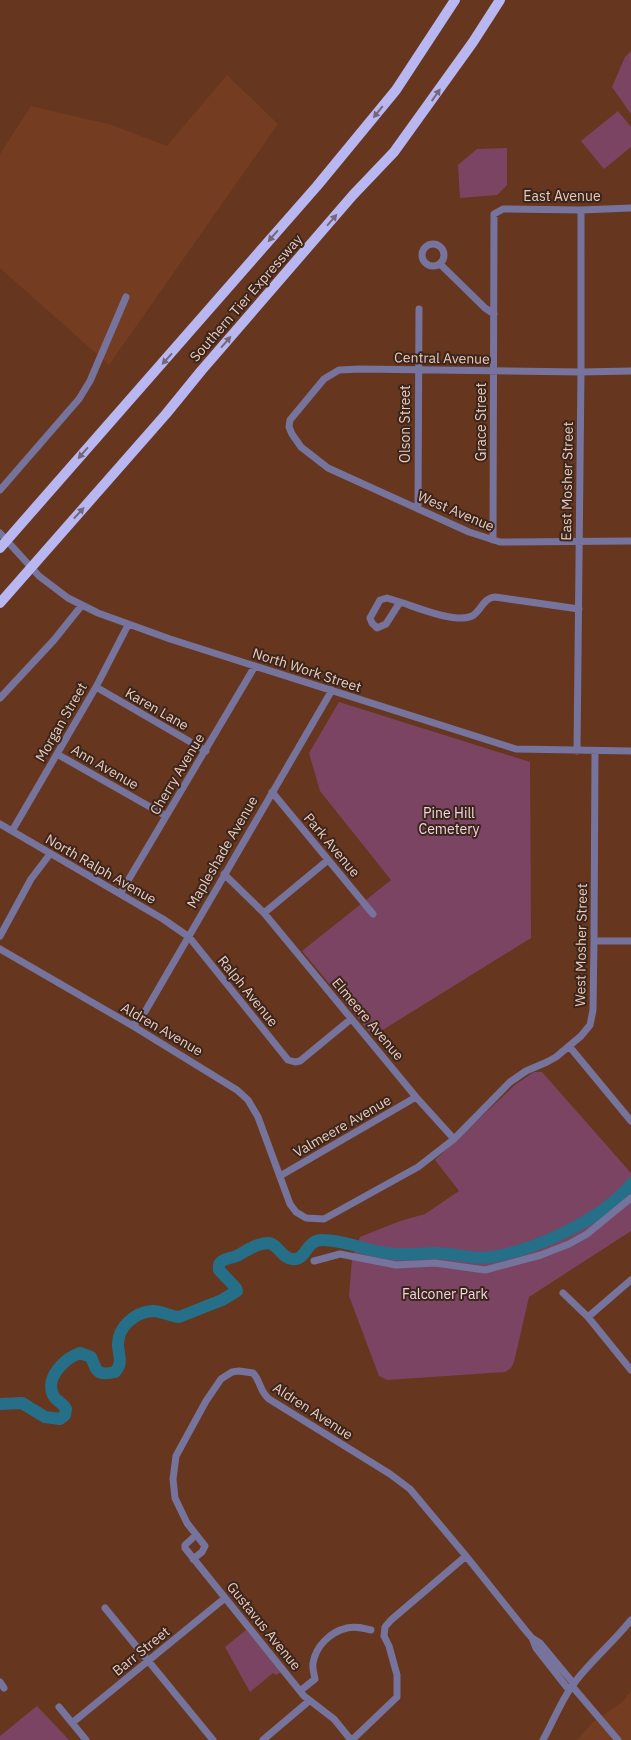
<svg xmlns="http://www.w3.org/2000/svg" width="631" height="1740" font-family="'IBM Plex Sans',sans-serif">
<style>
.built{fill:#743c20}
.green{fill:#7c4463}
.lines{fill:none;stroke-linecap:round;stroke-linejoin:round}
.river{stroke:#256f89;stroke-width:12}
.minor{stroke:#76749c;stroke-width:7}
.highway{stroke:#b9b7f1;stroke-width:10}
.oneway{fill:#74677b}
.labels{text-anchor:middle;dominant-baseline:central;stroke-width:4;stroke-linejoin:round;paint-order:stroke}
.street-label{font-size:14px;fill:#eaccbe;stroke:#3c251b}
.park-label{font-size:14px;fill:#efd5e2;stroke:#3c251b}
</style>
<rect width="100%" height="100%" fill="#67361e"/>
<path class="built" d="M227,75L278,124L109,365L0,268V154L31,106L112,125L167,146Z
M631,1691V1740H577L593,1722L622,1702Z"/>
<path class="green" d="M631,51V114L612,87L625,57Z
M618,111L631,127V147L604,169L581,141Z
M507,148V185L497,195L460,198L458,165L477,149Z
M339,702L530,762L531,938L373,1036L302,951L391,880L320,791L309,753Z
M534,1072H542L631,1173V1231L529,1297L514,1362L511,1368L505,1372L387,1380L379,1376L349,1296L352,1259L360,1237L400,1221L425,1214L459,1191L435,1160L516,1084Z
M246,1630L281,1672L276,1675L273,1673L250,1692L225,1647Z
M37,1706L69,1740H0V1736Z"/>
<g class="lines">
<path class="river" d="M0,1404L22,1403L45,1417L60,1419L65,1415L66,1409C63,1403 55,1400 53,1395C45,1377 65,1358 80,1353L91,1357C97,1372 97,1376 115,1372C123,1363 119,1357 118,1346C117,1327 135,1312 153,1311C162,1311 169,1316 179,1317L222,1300L237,1291L236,1288L219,1270C219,1267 218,1265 220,1263C223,1259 230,1258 234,1257C242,1254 249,1248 258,1245C261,1244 265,1243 269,1243C279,1245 282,1259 293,1259C306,1261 306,1239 323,1240C344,1240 365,1250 386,1253C402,1256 419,1253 435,1253C454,1253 473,1260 492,1257C535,1250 603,1219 631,1184"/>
<path class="minor" d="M422 255a11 11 0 1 1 22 0a11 11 0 1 1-22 0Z
M440,264L485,308L494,314
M631,371L581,372L360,369L339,370L324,379L290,420L289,427L292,434L301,447L328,468L469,532L500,542L631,541
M0,490L79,399L90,381L126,297
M418,509L419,309
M0,533L39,576L68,598L98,613L170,639L516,749L631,751
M493,540L494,214L503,209L581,210L631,208
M387,598L400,602L386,624L377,628L372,623L370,618L380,600Z
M400,602C416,607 456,624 472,616C481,611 483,598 495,597L579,609
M96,687L206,751
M0,698L54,640L82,605
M577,751L581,372V210
M57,754L166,816
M272,792L373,914
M0,824L163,919L189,937L288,1060L295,1062L300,1061L351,1019
M12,831L96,687L128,625
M224,874L264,913L416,1097L454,1139
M120,894L255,666
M264,913L328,860
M0,936L31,879L50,854
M594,941H631
M0,949L133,1026L237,1090L248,1100L258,1117L290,1204L296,1212L306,1218L324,1219L418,1167L454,1139L510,1082L526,1071L547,1062L556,1057L581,1036L590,1025L593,1010L594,941L595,751
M133,1026L146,1010L332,690
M569,1046L631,1121
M280,1176L416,1097
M314,1261L340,1254L396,1265L435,1263L485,1270L541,1255L569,1244L587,1234L631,1198
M563,1293L588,1317L631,1370
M588,1317L631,1280
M196,1535L185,1545V1548L304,1696L334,1719L351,1740
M193,1559L202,1552L205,1546L187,1523L175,1498L173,1479L176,1456L206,1401L221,1379L232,1372L239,1371L253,1373C261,1381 259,1391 269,1399L390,1474L410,1489L466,1556L526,1631L532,1638L536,1648L569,1690
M105,1608L213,1740
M532,1638L540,1643L574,1684
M0,1682L4,1688
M572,1686L618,1740
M300,1691L315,1679C314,1674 312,1668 313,1663C316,1646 330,1632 347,1628C355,1626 363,1628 371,1630
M59,1707L86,1740
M72,1723L225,1598
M263,1740L309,1701
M352,1740L397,1697V1675L389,1646L384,1636L385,1627L391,1620L466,1556
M543,1740C553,1722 560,1703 572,1686C589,1662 613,1643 631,1620"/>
<path class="highway" d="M0,548L317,186L396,90L455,0
M0,603L166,414L201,371L353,195L394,152L473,42L500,0"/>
</g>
<defs><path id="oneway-solid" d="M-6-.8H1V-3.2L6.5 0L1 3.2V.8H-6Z" transform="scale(1.25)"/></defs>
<g class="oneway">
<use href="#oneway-solid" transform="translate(436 95) rotate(-55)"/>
<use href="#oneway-solid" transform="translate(378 112) rotate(129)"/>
<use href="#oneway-solid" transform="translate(332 220) rotate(-49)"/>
<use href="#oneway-solid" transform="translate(273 236) rotate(131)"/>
<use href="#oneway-solid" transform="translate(226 342) rotate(-49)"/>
<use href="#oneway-solid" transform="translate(167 359) rotate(132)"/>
<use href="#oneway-solid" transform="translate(83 453) rotate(131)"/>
<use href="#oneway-solid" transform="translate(79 513) rotate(-47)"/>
</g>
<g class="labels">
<g class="street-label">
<text x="562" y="196">East Avenue</text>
<text transform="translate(246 298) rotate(-49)">Southern Tier Expressway</text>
<text transform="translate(442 358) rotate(1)">Central Avenue</text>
<text transform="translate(481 422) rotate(-90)">Grace Street</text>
<text transform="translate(405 424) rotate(-90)">Olson Street</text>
<text transform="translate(567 481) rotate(-89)">East Mosher Street</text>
<text transform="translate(456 511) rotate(23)">West Avenue</text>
<text transform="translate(307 670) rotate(18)">North Work Street</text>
<text transform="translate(157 709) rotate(30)">Karen Lane</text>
<text transform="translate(61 722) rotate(-60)">Morgan Street</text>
<text transform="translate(105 767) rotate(30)">Ann Avenue</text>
<text transform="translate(177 774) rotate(-59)">Cherry Avenue</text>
<text transform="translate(332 845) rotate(50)">Park Avenue</text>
<text transform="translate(222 852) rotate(-60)">Mapleshade Avenue</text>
<text transform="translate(101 869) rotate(30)">North Ralph Avenue</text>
<text transform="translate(581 945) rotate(-89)">West Mosher Street</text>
<text transform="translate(248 991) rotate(51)">Ralph Avenue</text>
<text transform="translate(368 1019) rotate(50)">Elmeere Avenue</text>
<text transform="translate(162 1029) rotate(30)">Aldren Avenue</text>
<text transform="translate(342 1126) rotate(-30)">Valmeere Avenue</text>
<text transform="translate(313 1411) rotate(33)">Aldren Avenue</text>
<text transform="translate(264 1626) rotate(51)">Gustavus Avenue</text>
<text transform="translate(141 1651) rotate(-39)">Barr Street</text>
</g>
<g class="park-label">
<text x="449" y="813">Pine Hill<tspan x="449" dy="16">Cemetery</tspan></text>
<text x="445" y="1294">Falconer Park</text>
</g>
</g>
</svg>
